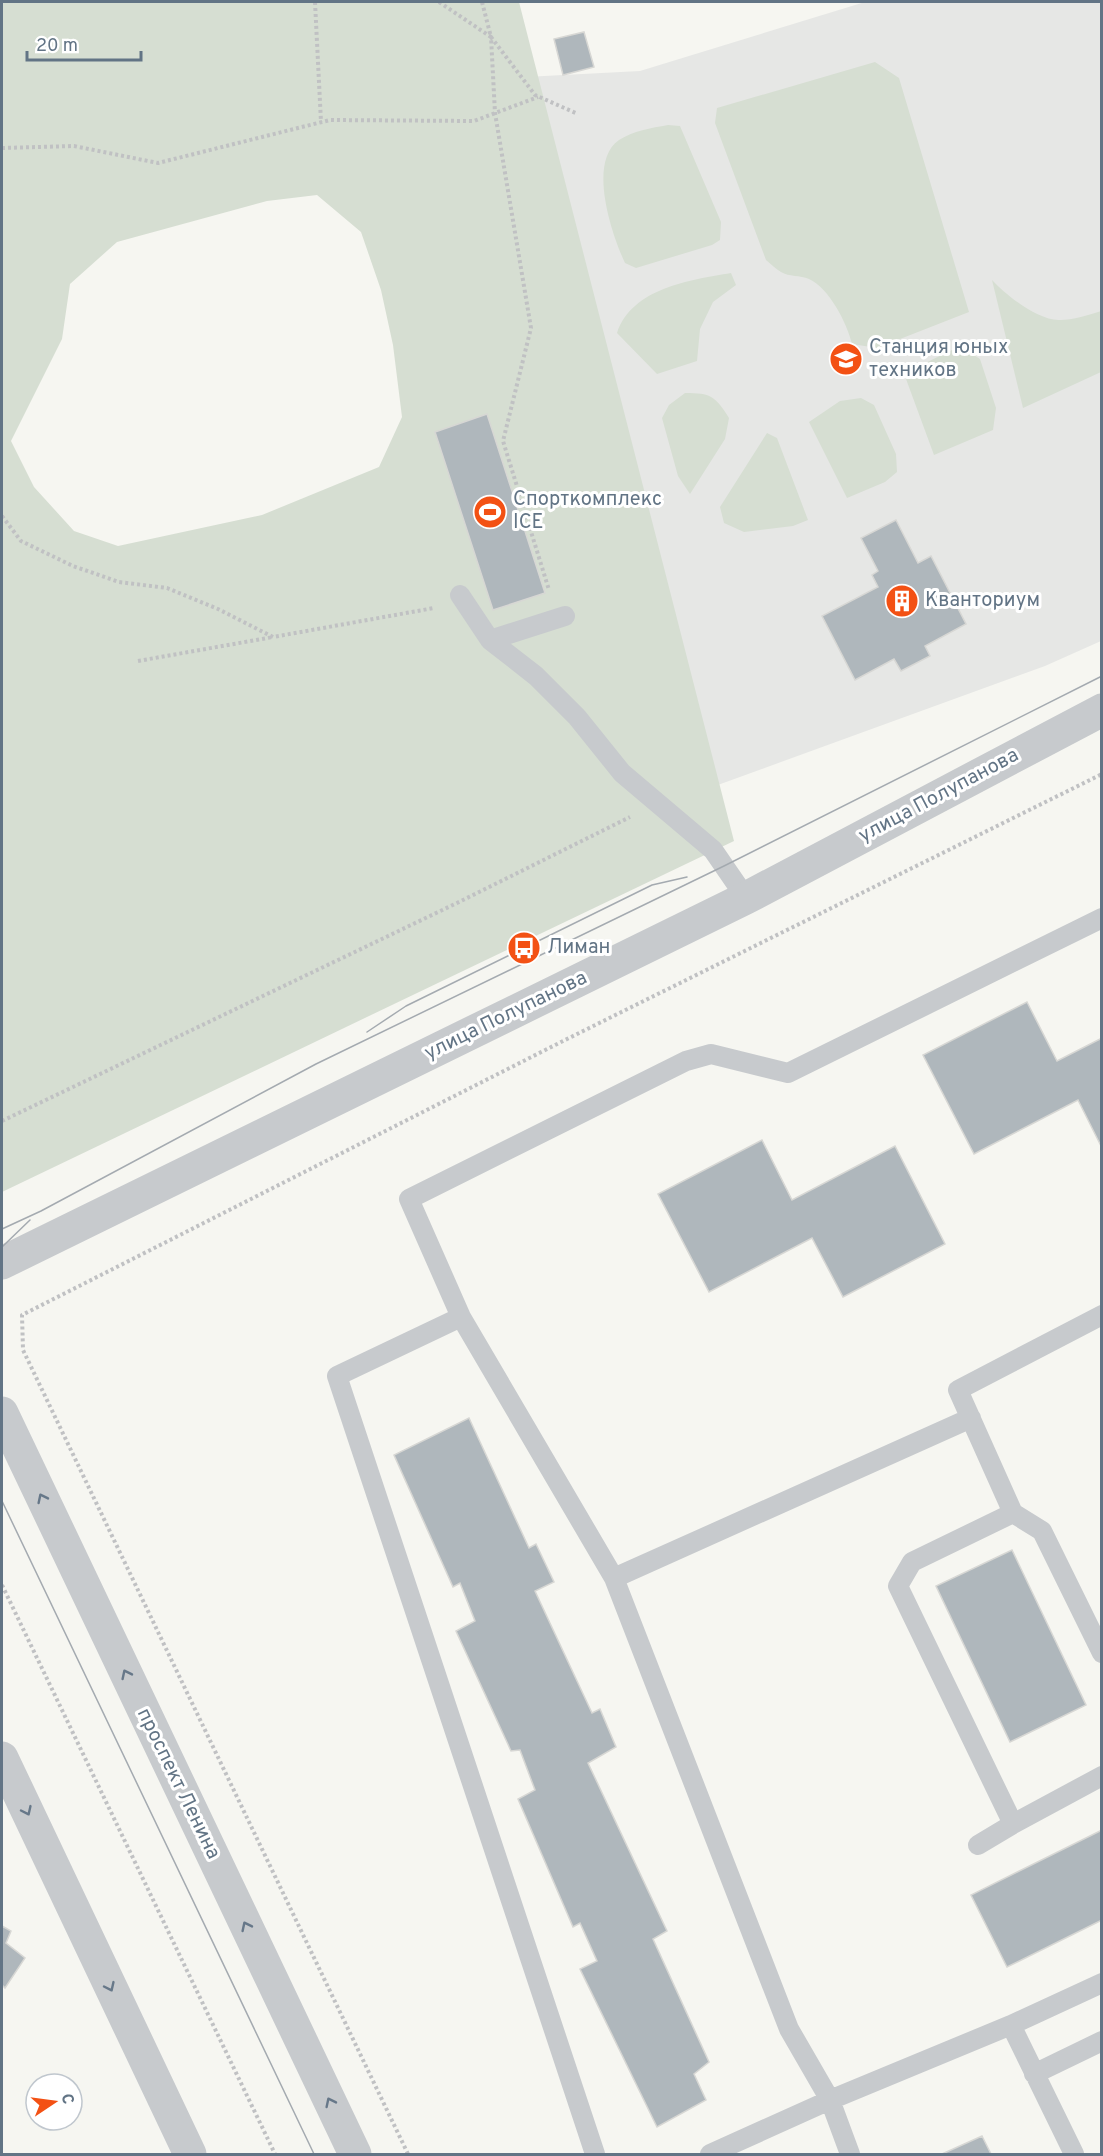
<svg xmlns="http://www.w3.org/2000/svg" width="1103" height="2156" font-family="Overpass,sans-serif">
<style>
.built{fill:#e6e7e5}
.green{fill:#d6ded2;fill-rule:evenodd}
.building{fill:#afb7bc;stroke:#d7d7d4;stroke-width:1.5}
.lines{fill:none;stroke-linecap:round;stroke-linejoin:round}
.path{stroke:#c0c1c3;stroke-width:4;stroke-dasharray:3 3;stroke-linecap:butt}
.service{stroke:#c7cacd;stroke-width:20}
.tertiary{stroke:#c7cacd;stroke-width:33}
.tram{stroke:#a4aab0;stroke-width:1.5}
.oneway{stroke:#677889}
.labels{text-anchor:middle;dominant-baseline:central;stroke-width:6;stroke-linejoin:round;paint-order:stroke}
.poi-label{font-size:20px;fill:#627485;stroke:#fff;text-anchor:start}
.street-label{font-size:20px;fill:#627485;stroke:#fff}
</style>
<rect width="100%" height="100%" fill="#f6f6f1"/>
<path class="built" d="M865,2H1101V641L1045,666L693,794L525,77L640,71Z"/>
<path class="green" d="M2,2H519L734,841L2,1192ZM317,195L361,232L381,290L393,345L402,417L379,467L262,515L118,546L74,531L34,487L11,441L62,339L70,284L117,242L267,201Z
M875,62L899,78L969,312L877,348L852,344C847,323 829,288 809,279C800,275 789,277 781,272C776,269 771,264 766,260L715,123L717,108Z
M668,125L680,126L721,222L720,240L712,245L636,268L625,263C612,235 587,162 619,140C633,131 651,128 668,125Z
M731,273L736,285L713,302L700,329L697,361L657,374L617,333C632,288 690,280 731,273Z
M992,280C1006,295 1038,321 1060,320C1072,320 1090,315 1101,311V372L1023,408Z
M960,346L980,359L996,408L993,430L934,455L906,379L909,371Z
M685,393C711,393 715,396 729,418L725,439L690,494L678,476L662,418L669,405Z
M861,398L874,405L896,454L897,472L885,482L847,498L809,422L840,401Z
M767,433L777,438L808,520L793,526L744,532L724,523L720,507Z"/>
<path class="building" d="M584,32L594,67L563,75L554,39Z
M487,414L545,593L493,610L435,432Z
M896,520L918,563L931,556L966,624L925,646L930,656L901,671L894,659L855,680L822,616L878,587L872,575L878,571L861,538Z
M1027,1002L1057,1061L1102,1038V1148L1078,1100L974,1154L923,1055Z
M762,1140L792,1200L895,1146L945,1244L843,1297L812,1238L709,1292L658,1194Z
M469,1418L529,1548L536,1544L554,1582L535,1591L592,1713L600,1709L616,1747L588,1763L667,1931L653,1939L709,2062L694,2074L706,2100L657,2127L580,1969L597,1961L580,1923L573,1927L518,1799L535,1790L520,1750L511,1751L456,1631L475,1621L460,1583L453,1587L394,1455Z
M1012,1550L1086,1705L1010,1742L936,1586Z
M1102,1830V1920L1007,1967L971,1895Z
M2,1926L11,1931L6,1943L25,1958L5,1988L2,1985Z
M982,2136L991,2154H942Z"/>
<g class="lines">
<path class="path" d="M315,2L321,122
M439,2L491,37L495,113L531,328L503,441L549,590
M482,2L491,37L535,95L578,114
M2,148L74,146L158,163L330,120L474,121L538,97
M2,516L21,541L73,566L119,582L167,588L218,609L273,637L434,608
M138,661L273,637
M2,1121L457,903L630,817
M2,1585L275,2154
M408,2154L23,1350L22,1315L565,1040L1102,774"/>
<path class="service" d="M460,595L490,640L565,616
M490,640L536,676L577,717L622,773L713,850L746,898
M461,1317L337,1376L595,2154
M971,1418L614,1578L789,2029L830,2100L1011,2025
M1013,1513L1042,1531L1102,1653
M614,1578L461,1317L409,1199L686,1061L711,1054L788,1073L1102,918
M1013,1824L898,1586L912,1562L1013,1513L958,1390L1102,1315
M978,1845L1013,1824L1102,1776
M1034,2074L1102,2041
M710,2154L830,2100L850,2154
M1074,2154L1011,2025L1102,1983"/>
<path class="tertiary" d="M2,1263L746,898L1102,710
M2,1413L355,2154
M2,1758L190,2154"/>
<path class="tram" d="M367,1032L406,1006L652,885L687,877
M2,1229L41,1211L316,1064L724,866L1102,676
M2,1247L30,1220
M2,1501L314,2154"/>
</g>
<defs><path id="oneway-chevron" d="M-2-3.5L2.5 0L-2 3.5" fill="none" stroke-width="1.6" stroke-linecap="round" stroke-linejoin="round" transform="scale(1.5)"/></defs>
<g class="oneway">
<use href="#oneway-chevron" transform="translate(42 1498) rotate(-116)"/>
<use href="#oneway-chevron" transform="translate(126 1674) rotate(-116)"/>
<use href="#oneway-chevron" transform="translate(27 1811) rotate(65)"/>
<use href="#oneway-chevron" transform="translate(246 1926) rotate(-116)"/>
<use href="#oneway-chevron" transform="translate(110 1987) rotate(65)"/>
<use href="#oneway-chevron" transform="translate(330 2102) rotate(-116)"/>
</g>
<defs>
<g id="university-disc" transform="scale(1.725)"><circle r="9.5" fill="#f35114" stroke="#fff"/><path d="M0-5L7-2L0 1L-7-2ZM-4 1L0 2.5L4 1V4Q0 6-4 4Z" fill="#fff"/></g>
<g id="stadium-disc" transform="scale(1.725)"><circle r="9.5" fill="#f35114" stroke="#fff"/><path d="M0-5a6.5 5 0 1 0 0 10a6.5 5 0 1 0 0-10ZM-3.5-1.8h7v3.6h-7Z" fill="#fff"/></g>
<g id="building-disc" transform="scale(1.725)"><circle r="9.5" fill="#f35114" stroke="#fff"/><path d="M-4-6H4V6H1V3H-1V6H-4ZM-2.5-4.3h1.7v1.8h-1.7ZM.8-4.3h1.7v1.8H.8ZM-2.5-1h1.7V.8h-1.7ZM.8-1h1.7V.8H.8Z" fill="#fff"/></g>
<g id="bus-disc" transform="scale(1.725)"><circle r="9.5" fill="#f35114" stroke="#fff"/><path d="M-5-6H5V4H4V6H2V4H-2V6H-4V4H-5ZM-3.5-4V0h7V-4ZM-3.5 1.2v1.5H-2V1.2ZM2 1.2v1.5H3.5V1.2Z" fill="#fff"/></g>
</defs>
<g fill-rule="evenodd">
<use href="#university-disc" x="846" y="359"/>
<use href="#stadium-disc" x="490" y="512"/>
<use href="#building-disc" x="902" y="601"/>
<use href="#bus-disc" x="524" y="948"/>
</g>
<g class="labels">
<g class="poi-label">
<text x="869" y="348">Станция юных<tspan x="869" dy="23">техников</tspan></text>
<text x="513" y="500">Спорткомплекс<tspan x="513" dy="23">ICE</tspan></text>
<text x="925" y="601">Кванториум</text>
<text x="547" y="948">Лиман</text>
</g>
<g class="street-label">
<text transform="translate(939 796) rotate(-28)">улица Полупанова</text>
<text transform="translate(506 1016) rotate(-26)">улица Полупанова</text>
<text transform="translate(178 1784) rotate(64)">проспект Ленина</text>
</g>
</g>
<rect width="1103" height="2156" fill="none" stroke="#627485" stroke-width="6"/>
<g transform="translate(54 2102) rotate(77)"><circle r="28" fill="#ffffff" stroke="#c0c7ce" stroke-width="1.5"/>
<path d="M0-4.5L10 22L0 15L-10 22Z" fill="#f35114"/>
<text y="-9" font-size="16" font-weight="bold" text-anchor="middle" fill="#627485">С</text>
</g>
<path d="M27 51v9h114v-9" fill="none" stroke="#627485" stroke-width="3"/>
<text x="36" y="51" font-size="18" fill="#627485" stroke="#ffffff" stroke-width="4.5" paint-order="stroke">20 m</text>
</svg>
